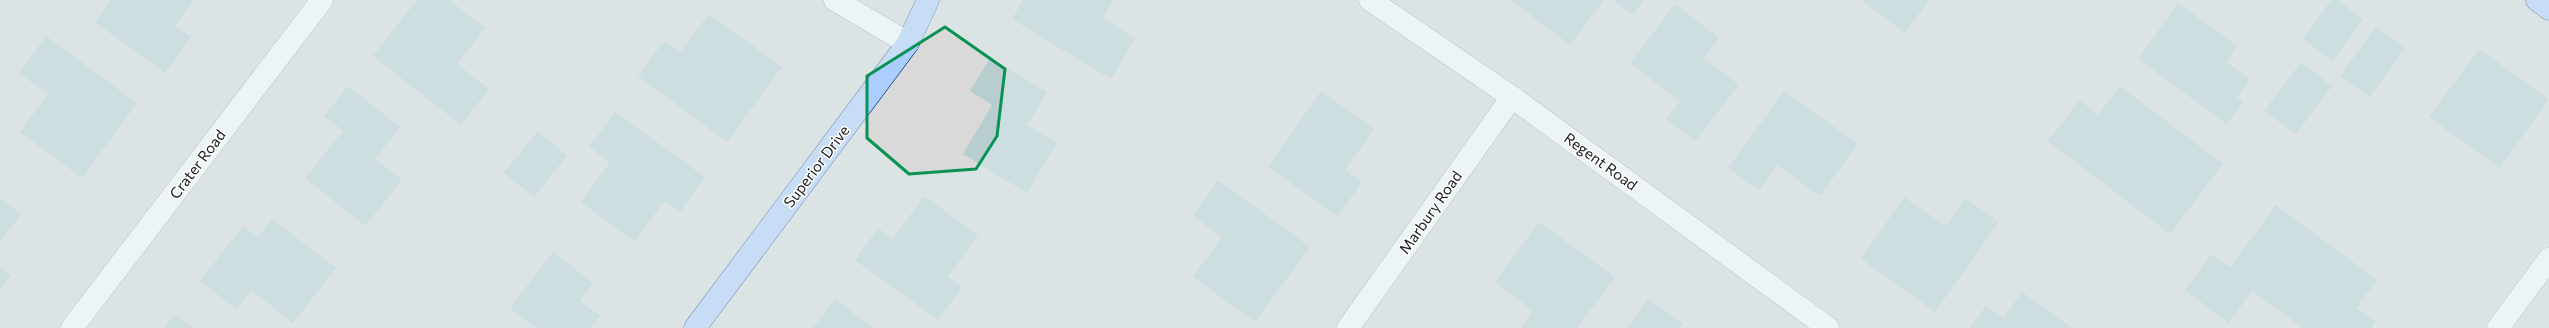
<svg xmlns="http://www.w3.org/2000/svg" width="2549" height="328" font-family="Commissioner,sans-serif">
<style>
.residential{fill:#d8d9d8}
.building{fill:#b8cece}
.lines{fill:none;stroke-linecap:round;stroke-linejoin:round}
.street-casing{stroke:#959595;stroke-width:23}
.secondary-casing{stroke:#002874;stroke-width:23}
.street{stroke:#fff;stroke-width:22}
.secondary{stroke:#accdff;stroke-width:22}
.marked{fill:none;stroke:#089354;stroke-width:3;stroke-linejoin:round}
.labels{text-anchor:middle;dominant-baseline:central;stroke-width:3;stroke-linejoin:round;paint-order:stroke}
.street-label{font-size:15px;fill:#1b1b1b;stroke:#fff}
</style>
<rect width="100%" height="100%" fill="#dfebee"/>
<path class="residential" d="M0,0H2549V328H0Z"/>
<path class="building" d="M111,0H194L175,26L191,37L165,73L95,22Z
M417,0H449L485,28L457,64L489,89L461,125L373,56Z
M1023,0H1114L1103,18L1135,38L1111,79L1012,19Z
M1511,0H1604L1570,45Z
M1613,0H1644L1633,15Z
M1861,0H1929L1905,33Z
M2331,0H2337L2363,19L2333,61L2303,39Z
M2178,3L2237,46L2226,62L2250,79L2237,97L2243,102L2227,124L2138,59Z
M1675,4L1719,38L1704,58L1739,85L1695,141L1666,119L1680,101L1630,63Z
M709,14L782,67L727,142L638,76L664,41L680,52Z
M2376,27L2405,48L2370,97L2340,76Z
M46,36L137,103L82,178L20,132L48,94L19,73Z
M2479,49L2549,99L2500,168L2429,117Z
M990,58L1047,92L1027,125L1057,143L1027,193L963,154L992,105L970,91Z
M2301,62L2332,86L2296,134L2264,111Z
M348,86L400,127L375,159L402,180L365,226L305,178L343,131L324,116Z
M2120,86L2223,164L2170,234L2048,141L2080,100L2098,115Z
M1321,91L1374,129L1345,170L1362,182L1338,216L1268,167Z
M1784,91L1858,144L1820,196L1777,165L1759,190L1728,168Z
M615,112L705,177L680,212L664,201L635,242L581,202L610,162L589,147Z
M538,131L567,156L534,197L504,173Z
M1218,180L1310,247L1255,322L1193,277L1222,237L1193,216Z
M924,196L978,235L948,277L962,287L938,320L855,260L878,228L893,239Z
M1904,197L1946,226L1965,198L1999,222L1935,312L1861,259Z
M0,198L21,214L0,242Z
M2276,205L2377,280L2356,308L2376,322L2371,328H2303L2252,291L2229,323L2185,290L2212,254L2230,268Z
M272,219L336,268L293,323L251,290L236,309L200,281L243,226L258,237Z
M1539,222L1615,277L1577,328H1521L1533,311L1495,282Z
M553,252L593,283L580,301L600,316L591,328H536L510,308Z
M0,267L11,275L0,291Z
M2022,292L2072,328H1970L1986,306L2003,318Z
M835,299L873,328H813Z
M1648,299L1683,324L1680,328H1627Z
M175,314L193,328H164Z"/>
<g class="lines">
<g class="street-casing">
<path id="street" d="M835,0L908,43
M1370,0L1512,97L1828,328
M72,328L322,0
M1348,328L1512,97
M2498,328L2549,259"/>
</g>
<g class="secondary-casing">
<path id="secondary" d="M2537,0L2549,9
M695,328L908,43L928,0"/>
</g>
<use href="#street" class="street"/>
<use href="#secondary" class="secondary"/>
</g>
<path d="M0 0H2549V328H0ZM945,27L1005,69L997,136L976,169L909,174L867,138V76Z" fill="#dfebee" fill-opacity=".55" fill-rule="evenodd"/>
<path class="marked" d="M945,27L1005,69L997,136L976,169L909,174L867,138V76Z"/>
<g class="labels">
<g class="street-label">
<text transform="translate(1601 161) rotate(36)">Regent Road</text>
<text transform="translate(197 164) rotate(-53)">Crater Road</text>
<text transform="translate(816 166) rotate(-53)">Superior Drive</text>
<text transform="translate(1430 212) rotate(-55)">Marbury Road</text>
</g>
</g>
</svg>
